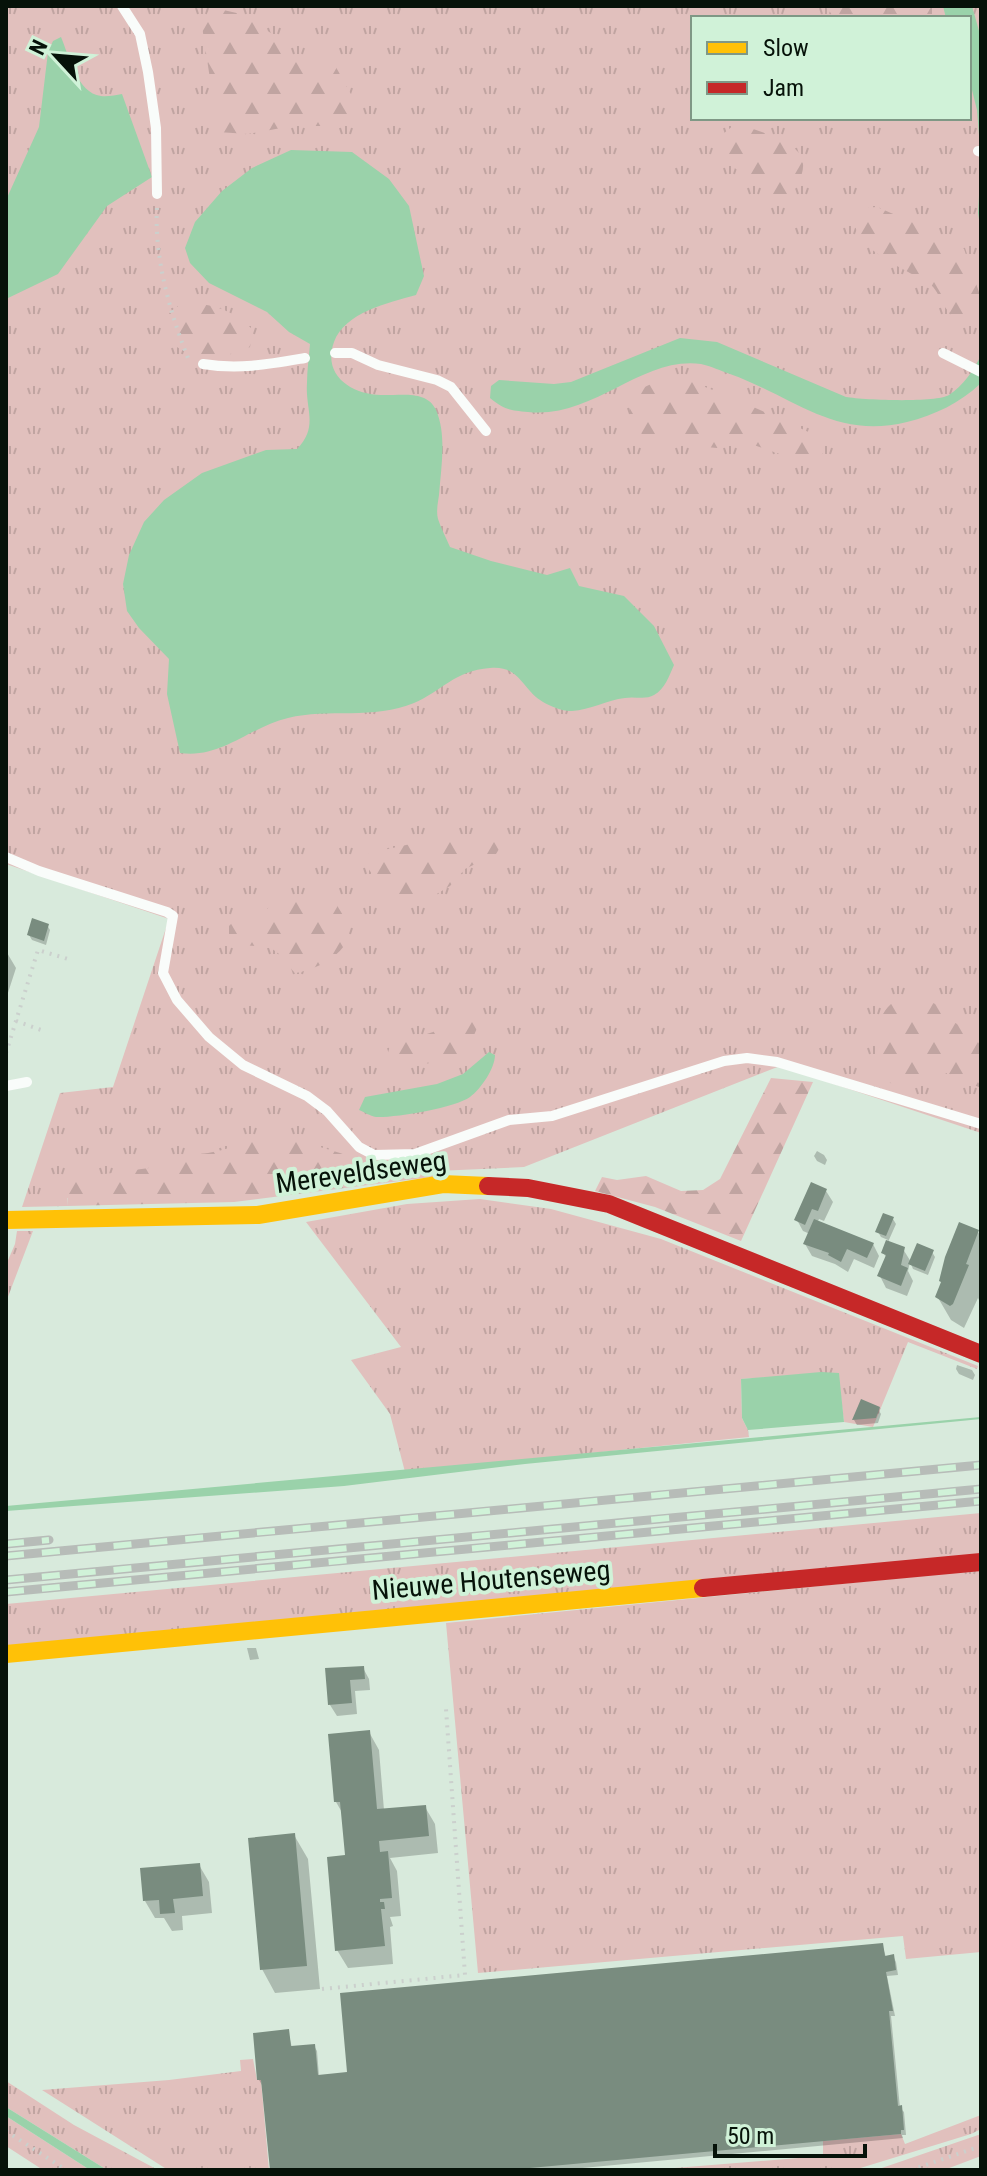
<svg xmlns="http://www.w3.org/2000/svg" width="987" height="2176" font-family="'Roboto Condensed',sans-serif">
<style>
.grass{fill:url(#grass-tufts);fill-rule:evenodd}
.forest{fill:url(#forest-firs)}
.water{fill:#9ad2aa}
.shadow{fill:#0003}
.building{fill:#798c7f}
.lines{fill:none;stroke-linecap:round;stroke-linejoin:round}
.path{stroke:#cbd0cd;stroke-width:4;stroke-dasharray:2 6;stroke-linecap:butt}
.lane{stroke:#f9fcfa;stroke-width:10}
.slow{stroke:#ffc107;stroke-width:18}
.jam{stroke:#c62828;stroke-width:18}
.rail-casing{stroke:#b7bcb8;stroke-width:9}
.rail{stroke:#d0f2d8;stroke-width:6;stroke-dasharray:18;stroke-linecap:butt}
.labels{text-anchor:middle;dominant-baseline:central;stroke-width:8;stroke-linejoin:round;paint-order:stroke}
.street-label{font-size:28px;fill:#061209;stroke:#d0f2d8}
</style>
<defs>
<pattern id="grass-tufts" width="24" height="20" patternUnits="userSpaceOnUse" patternTransform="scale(2)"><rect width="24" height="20" fill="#e1c0bd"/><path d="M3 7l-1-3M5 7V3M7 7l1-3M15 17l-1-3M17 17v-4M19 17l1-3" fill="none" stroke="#c0a4a1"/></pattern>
<pattern id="forest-firs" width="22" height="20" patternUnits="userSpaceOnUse" patternTransform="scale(2)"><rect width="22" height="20" fill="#e1c0bd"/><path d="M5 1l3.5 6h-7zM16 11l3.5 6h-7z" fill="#c0a4a1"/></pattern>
</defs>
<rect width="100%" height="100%" fill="#d8eadc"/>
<path class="grass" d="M6,6H981V1133L780,1066L524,1167L369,1174L67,1198V1206L22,1207L60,1093L113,1087L169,919L6,864ZM693,18H969V118H693Z
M480,1199L551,1209L661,1239L978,1366L977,1369L908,1342L873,1427L844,1422L838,1373L741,1379L742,1418L748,1430L749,1437L405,1472L390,1414L351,1360L401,1347L306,1222L407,1204Z
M17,1231H33L6,1302V1265L15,1244Z
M981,1513V1556L6,1648V1604Z
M981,1570V1952L906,1959L903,1936L478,1973L446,1623Z
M253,2059L257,2080H261L269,2170H168L42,2090L169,2080L241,2071L240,2060Z
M6,2081L74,2125L158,2170H107L6,2107Z
M981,2115V2129L971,2134L854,2170H650L823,2156V2141L901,2134L905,2144Z
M6,2116L90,2170H43L6,2146Z
M981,2134V2156L944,2170H876Z"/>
<path class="forest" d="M825,6H932V18H835Z
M219,9L241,14L262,27L275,36L282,54L298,63L318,57L332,60L362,114L349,126H292L248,134L218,132L202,26L208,12Z
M734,125C750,126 788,140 799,153C806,162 803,174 798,183C794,192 791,197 782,202C773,198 769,193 762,187C746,173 729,168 716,151L718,138Z
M877,207L949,238L964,249L980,295L975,316L962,324C956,318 949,313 944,306C940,299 937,290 931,285C910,270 835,244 860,208Z
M184,303C211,303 234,310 253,330L250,347C235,357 199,358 182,350C176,347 171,342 166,339C163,320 166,311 184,303Z
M682,378C730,396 777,417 823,439L824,452L816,461L806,463L742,441L717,448L685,445L646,437L631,426C623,387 650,382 682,378Z
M474,834L497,841L499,849L496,854L465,869L450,886L415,907L386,895L362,859L370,853L451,835Z
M282,894L309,902L336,903C339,910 346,918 348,926C355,951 315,971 295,973C287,965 282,954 272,949C258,943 240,950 229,936V926L233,922L260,916Z
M917,996L940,1006L952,1021L981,1038V1088L947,1073C936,1078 918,1090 906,1089C870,1085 867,1029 888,1007C896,998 905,997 917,996Z
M462,1014L481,1019L468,1049L452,1059L397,1069L385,1063L390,1046L433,1032Z
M771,1078L813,1082L741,1241L655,1207L595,1191L602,1177L617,1180L646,1176L681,1191L703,1190L720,1179Z
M263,1135L287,1137L340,1153L380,1168L402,1166L425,1156L427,1168L439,1176L234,1202L67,1206L68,1188L75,1178L149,1168C163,1151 188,1156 208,1153C227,1150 245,1142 263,1135Z"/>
<path class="water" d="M943,6H972L981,38V232L978,213L981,161L977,110L969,78V18H946Z
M61,37C69,56 77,93 101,96C107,97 116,95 122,94L152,177L107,206L58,274L6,299V200L39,127L48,52L53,41Z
M291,150L352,152L389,179L409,206L424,276L416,295C388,303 345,312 334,342C322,375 351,394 381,395C398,396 427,389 436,410C447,435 441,468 439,495C438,502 436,512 438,519C441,528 446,538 450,547L491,561L547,575L570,568L579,586L624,596L654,626L674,665C669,676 665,689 654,695C646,700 634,696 625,698C607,700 590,710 572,711C564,712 550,706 543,702C522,690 520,665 490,668C454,671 442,691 414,703C374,720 328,708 288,718C249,727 222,759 180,753L167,694L169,659L139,628L127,611L123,584L129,555L144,522L164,500L202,473L266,450L297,449C319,426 305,410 307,383C307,370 309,357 310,344L289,332L267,312L209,283L190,263L185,248L195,222L222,191L252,168Z
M680,338L717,342L846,397C864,400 935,403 949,395C963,386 974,370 981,355V383C960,403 935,415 907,422C835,440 794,397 730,374C721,371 711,366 701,364C641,356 594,419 528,412C509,410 505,410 490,398L491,386L499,380L554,384L571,382Z
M489,1052L495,1055C495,1068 481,1089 470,1097C455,1108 394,1118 376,1117C370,1116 364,1112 359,1110L365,1097L437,1084L463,1074Z
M821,1372L839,1373L844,1422L748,1430L742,1418L741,1379Z
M981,1417V1419L525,1464L344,1486L6,1511V1506Z
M6,2107L107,2170H90L6,2116Z"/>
<path class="shadow" d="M47,925L50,930L46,945L32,940L29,935Z
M6,951L16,968L6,999Z
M817,1151L824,1155L827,1160L825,1165L817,1161L814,1156Z
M826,1191L833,1202L824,1221L819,1219L817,1223L873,1244L879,1256L874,1268L854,1259L848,1272L835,1264L812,1256L805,1244L810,1234L803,1231L797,1220Z
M893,1219L896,1224L888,1242L903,1249L911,1262L932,1252L935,1257L928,1275L913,1269L910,1262L908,1271L913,1281L907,1296L886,1288L880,1276L887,1258L883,1253L888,1240L881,1237L878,1232Z
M978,1232L981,1237V1304L978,1298L964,1328L951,1320L937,1296Z
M957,1365L972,1370L975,1375L973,1380L959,1374L956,1369Z
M862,1402L878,1409L881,1414L878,1423L857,1425L854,1420Z
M247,1648H256L259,1659L250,1660Z
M363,1668L369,1679L370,1690L355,1691L357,1714L337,1716L330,1705L327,1670Z
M369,1732L379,1750L384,1810L425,1807L435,1824L438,1853L390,1858L397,1871L401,1916L390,1917L393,1926L390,1927L393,1964L348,1968L337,1950L347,1857L343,1814L336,1802Z
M294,1835L308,1859L320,1989L275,1993L262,1969Z
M199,1865L209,1882L212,1913L182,1916L183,1930L172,1931L164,1918H155L145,1901Z
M882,1945L886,1957L893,1956L896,1962L898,1975L887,1976L895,2016H891L900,2108L904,2112L906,2135H902L903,2138L561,2170H272L262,2085L259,2080L288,2031L292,2048L314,2046L317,2051L319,2076L349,2074Z"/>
<path class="building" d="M32,918L49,924L44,941L27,935Z
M811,1182L827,1189L818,1211L812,1209L805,1225L794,1220Z
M883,1213L894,1217L886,1236L875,1232Z
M814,1219L874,1243L867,1258L847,1249L841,1262L828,1255L829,1253L803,1244Z
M959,1222L979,1230L966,1264L969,1265L953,1304L950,1306L935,1297L941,1282L939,1281L945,1257Z
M886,1240L905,1247L901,1265L908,1268L901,1286L877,1276L886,1255L881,1253Z
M917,1243L934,1250L925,1271L908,1264Z
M861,1399L880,1407L876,1418L852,1420Z
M364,1666L365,1679L350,1680L352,1703L328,1705L325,1668Z
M370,1730L377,1809L426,1805L429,1836L379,1841L380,1852L388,1851L392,1898L380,1899V1902H384L385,1909H381L385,1946L335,1951L327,1857L345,1855L340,1802H334L328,1734Z
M295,1833L307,1966L260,1970L248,1838Z
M200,1863L203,1896L173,1899L175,1913L160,1914L159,1900L143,1901L140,1868Z
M883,1943L885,1956L894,1954L896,1970L886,1972L893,2011H889L898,2106L902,2105L904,2130H901V2134L508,2170H270L261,2080H257L253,2033L289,2029L291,2046L315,2044L318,2075L347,2072L340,1993Z"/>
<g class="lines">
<path class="path" d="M157,208C154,257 170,313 188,358L193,360
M16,1021L44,1031
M6,1053L38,950L68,959
M322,1989L465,1975L446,1709
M6,2131L66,2170
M911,2170L981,2146"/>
<path class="lane" d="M122,6L140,34L148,72L156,128L157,194
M978,151L981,152
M335,353H352L378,365L437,380L451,387L486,431
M943,353L981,372
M203,364C239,370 270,364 305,358
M6,857L39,871L167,912L173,916L163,973L177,1000L209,1037L243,1065L307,1096L327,1111L359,1147L374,1155L415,1154L509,1120L552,1116L724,1061L747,1058L777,1062L981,1124
M6,1086L27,1082"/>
<path class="slow" d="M6,1220L258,1215L443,1184L488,1186
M6,1654L703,1588"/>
<path class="jam" d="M488,1186L528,1188L609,1204L981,1354
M703,1588L981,1562"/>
<g class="rail-casing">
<path id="rail" d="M6,1544L49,1540
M6,1556L981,1465
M6,1580L981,1489
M6,1592L981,1501"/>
</g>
<use href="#rail" class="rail"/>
</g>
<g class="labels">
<g class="street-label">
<text transform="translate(361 1172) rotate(-8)">Mereveldseweg</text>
<text transform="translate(491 1580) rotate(-5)">Nieuwe Houtenseweg</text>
</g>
</g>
<rect width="987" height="2176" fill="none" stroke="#061209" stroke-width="16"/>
<rect x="691" y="16" width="280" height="104" fill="#d0f2d8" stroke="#7f9885" stroke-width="2"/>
<rect x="707" y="42" width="40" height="12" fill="#ffc107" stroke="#7f9885" stroke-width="2"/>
<text x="763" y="56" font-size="24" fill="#061209">Slow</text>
<rect x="707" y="82" width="40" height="12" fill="#c62828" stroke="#7f9885" stroke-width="2"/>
<text x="763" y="96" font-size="24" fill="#061209">Jam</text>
<g transform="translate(56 56) rotate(296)" stroke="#d0f2d8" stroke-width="6" paint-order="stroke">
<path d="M0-6L14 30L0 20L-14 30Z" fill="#061209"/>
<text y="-12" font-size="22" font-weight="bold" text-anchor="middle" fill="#061209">N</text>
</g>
<path d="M715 2144v12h150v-12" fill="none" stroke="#061209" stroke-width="4"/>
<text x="727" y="2144" font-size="24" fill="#061209" stroke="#d0f2d8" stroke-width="6" paint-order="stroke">50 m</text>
</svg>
